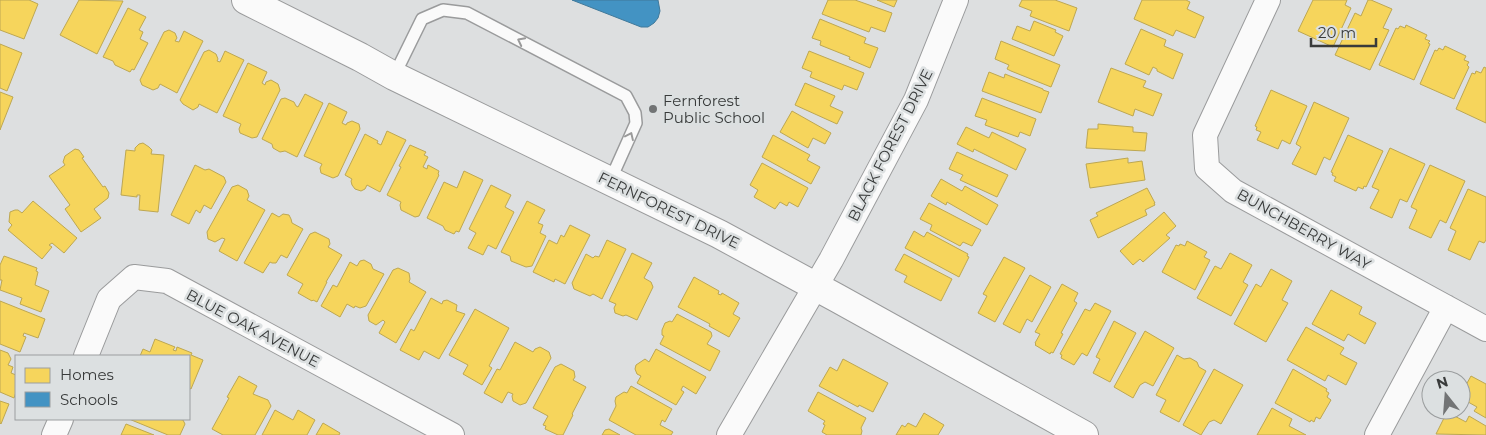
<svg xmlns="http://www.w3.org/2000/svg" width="1486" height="435" font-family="Montserrat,sans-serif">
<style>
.homes{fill:#f6d55c;stroke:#bda752}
.schools{fill:#4393c3;stroke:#40799a}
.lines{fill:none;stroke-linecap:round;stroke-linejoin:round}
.service-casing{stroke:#9a9b9c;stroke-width:14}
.minor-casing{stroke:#9a9b9c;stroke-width:26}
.tertiary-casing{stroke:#9a9b9c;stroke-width:30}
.service{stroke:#fafafa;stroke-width:11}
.minor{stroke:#fafafa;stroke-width:24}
.tertiary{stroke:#fafafa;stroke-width:28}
.oneway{stroke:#9a9a9a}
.poi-dot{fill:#727475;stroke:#dce0e1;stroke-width:2}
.labels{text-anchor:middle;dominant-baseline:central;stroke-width:5;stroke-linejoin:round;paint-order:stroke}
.poi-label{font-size:15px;fill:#393b3b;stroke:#dce0e1;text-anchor:start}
.street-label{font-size:15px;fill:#393b3b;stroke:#dce0e1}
</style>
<rect width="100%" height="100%" fill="#dddfe0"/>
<path class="homes" d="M0,0H29L38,4L24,39L0,30Z
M79,0L123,1L97,54L60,35Z
M828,0H855L892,13L885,32L871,27L869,32L822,14Z
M877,0H897L894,7Z
M1022,0H1055L1077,8L1069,31L1030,16L1032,11L1019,6Z
M1142,0H1186L1190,2L1187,9L1204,17L1195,38L1176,30L1173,36L1134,19Z
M1313,0H1347L1345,5L1351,8L1333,47L1298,31Z
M1368,0H1371L1392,9L1383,28L1389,30L1370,70L1335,55L1355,13L1361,16Z
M128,8L146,17L139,30L143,32L140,39L148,43L134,70L132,69L130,72L115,65L113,61L103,57Z
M820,19L866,38L864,43L878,48L870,68L849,59L850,57L820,45L821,41L812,38Z
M1034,21L1056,30L1055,32L1063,36L1054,56L1012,39L1017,26L1030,31Z
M1406,25L1427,35L1425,39L1430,41L1428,43L1430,44L1414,80L1379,65L1396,28L1398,29L1400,26L1405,28Z
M1141,29L1166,40L1164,46L1183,54L1173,79L1157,71V69L1153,67L1149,75L1125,64Z
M169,30L175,33L177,38L175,41L179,42L184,31L203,41L177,93L160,84L158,88L153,90L142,85L140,80L164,32Z
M1001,41L1060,65L1051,87L1011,71L1007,69L1009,65L995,59Z
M0,44L22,53L7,91L0,88Z
M1445,46L1466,56L1464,60L1469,62L1467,65L1469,67L1454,99L1420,84L1435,50L1437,51L1439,48L1443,50Z
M209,50L216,54L218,59L217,61L220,62L225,51L244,60L217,113L199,104L198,107L193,110L183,104L180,100L204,52Z
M809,51L864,73L857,90L844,85L842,90L810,77L812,72L802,68Z
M248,63L267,72L262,83L265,85L266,82L271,80L278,84L280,90L257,137L252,138L240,133L239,129L241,124L223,116Z
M1484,67L1486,68V123L1456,109L1472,73L1475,74L1476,71L1481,73Z
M1111,68L1146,81L1143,87L1162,94L1153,116L1135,109L1133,116L1098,102Z
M989,72L1004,78L1005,74L1043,89V90L1049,92L1041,113L982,91Z
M805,83L835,96L830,106L843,112L837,124L795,105Z
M1271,90L1307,106L1290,144L1282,140L1278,149L1257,140L1261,132L1256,130L1257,127L1255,126Z
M0,92L13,97L0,130Z
M305,94L323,103L297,157L285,151L280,152L273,148L272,144L262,139L281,99L285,98L294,102L296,106L298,107Z
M982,98L1036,119L1030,136L1020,132L1018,137L985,125L987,120L975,116Z
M1314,102L1349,118L1330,160L1324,157L1316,175L1292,164L1301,147L1296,144Z
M329,103L347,112L342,123L346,125L347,123L352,121L359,124L360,129L338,176L333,178L321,173L320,168L322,164L304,156Z
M792,111L831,133L825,144L813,138L808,148L780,132Z
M1098,124L1133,127V132L1147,133L1145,151L1086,148L1088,129H1098Z
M966,127L989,138L992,132L1026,149L1016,170L974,149L973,152L957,144Z
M387,131L406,140L380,192L367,185L365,189L361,191L355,189L352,185L351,181L352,179L345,175L365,134L378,141L377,143L381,145Z
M773,135L810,155L807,160L820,167L811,184L762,157Z
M1348,135L1383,151L1366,187L1364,186L1363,189L1358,187L1356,191L1334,181L1336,177L1332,175L1333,173L1331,172Z
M143,143L149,147L152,150L151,154L164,155L158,212L139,210L140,195H137V197L121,195L126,150L135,151V148L139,144Z
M410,145L426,152L424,155L428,157L423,167L427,169L428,165L439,171L438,174L439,175L419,216L415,217L401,210L400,205L401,202L387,195L401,167L399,166Z
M1390,148L1425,164L1407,202L1400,199L1392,218L1370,208L1379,190L1372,187Z
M75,149L79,150L84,157L82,158L103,187L105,186L109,193L108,198L94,209L101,218L81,232L65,209L70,205L49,176L65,165L63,162L65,156Z
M957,152L1008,175L997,197L960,180L963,175L949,169Z
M1128,158V163L1142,161L1145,180L1090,188L1086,164Z
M762,163L808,188L798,207L789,202L787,206L780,202L775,209L754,197L758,190L750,185Z
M195,165L205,170L209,169L224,177L226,182L211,209L204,205L200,213L196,210L189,224L171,215Z
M1430,165L1465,181L1446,223L1440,220L1431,238L1409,228L1417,210L1411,207Z
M464,171L483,180L459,232L456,231L454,234L445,230L443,226L427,218L444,182L457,188Z
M941,179L962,191L965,186L998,205L987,225L947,202L946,205L931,196Z
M238,185L247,190L249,196L247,200L265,210L237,261L219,251L225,239L222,238L215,242L208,239L207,232L232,187Z
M491,185L511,195L505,207L514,212L496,249L488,245L483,255L468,248L476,233L469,229Z
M1147,188L1155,203H1154L1155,205L1145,210L1147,215L1098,238L1090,220L1098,216L1096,213Z
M1468,189L1486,197V240L1484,243L1479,241L1470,260L1448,250L1456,231L1450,228Z
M33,201L77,238L64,253L52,243L49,245L52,247L42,259L8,230L12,225L9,222L10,212L15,210H18L22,213Z
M527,201L545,210L538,223L543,225L540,233L546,236L532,266L526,267L511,261L510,256L501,252Z
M929,203L981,230L972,246L963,242L960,246L930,230L932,225L920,219Z
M1164,212L1176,226L1166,235L1170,238L1143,262L1140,259L1133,265L1120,251Z
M272,213L279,217L283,214L289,215L291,219L292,223L303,229L287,258L281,255L276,263H272L270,262L263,273L244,263Z
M570,225L590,235L565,284L555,279L554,282L533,272L549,240L557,244L561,235L564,237Z
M914,231L924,237L927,232L968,254L967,256L969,257L959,277L905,248Z
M315,232L329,239L330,244L328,247L342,255L326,282H327L317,302L313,300L312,301L298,293L303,284L287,275L310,234Z
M607,240L626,249L602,299L593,294L590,296L574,289L572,283L586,254L593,258L595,256L599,257Z
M1187,241L1207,252L1204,257L1210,260L1195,290L1162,272L1176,245L1179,246L1180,244L1185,246Z
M632,253L652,263L644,278L651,282L653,287L637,320L626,315L623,316L615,313L614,308L616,304L609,301Z
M1230,253L1252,265L1243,282L1248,285L1231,316L1197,298L1215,266L1221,269Z
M904,254L952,279L941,301L904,282L907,276L895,270Z
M4,256L37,268L36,271L38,272L35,285L49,291L41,312L20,304L22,298L0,290L2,280H0V265Z
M1004,257L1025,268L995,322L978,313L987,296L983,294Z
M364,260L371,264L373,269L384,274L366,306L360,308L355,306L354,308L347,304L340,317L321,306L333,285L337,287L350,262L357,266L360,261Z
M398,268L409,273L410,279L409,282L426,292L396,343L379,333L385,322L383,320L376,325L369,321L368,315L393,270Z
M1271,269L1292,281L1282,300L1288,303L1266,342L1234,324L1256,284L1261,287Z
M1030,275L1051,287L1032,322L1027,319L1020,333L1003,324Z
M694,277L719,291L718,294L721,295L722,293L739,303L733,314L740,318L729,337L709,326L710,324L678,307Z
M1062,284L1078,293L1074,301L1077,303L1061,333L1063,334L1053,353L1051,352L1050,354L1035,345L1036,344L1035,343L1040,334L1035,332Z
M1331,290L1362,307L1359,314L1376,323L1365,344L1348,334L1344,341L1312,324Z
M431,298L442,304L443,301L447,300L457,305L456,311L465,314L439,359L424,351L419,360L400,350L411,329L414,331Z
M0,301L45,319L38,338L24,333L23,336L26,337L20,352L0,344Z
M1095,303L1111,311L1087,356L1082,353L1074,365L1061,358L1062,355L1060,354L1085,309L1090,311Z
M475,309L509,328L489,366L492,368L482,385L463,374L468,365L449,355Z
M677,314L711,332L712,336L707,344L720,351L710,371L660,344L664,336L662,335V330L665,323L670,321L672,322Z
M1114,321L1136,333L1110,382L1093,373L1100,359L1096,357Z
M1306,327L1344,348L1340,354L1357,363L1346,385L1328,375L1325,381L1287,360Z
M1145,331L1174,348L1153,386L1145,382L1140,385L1133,398L1114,387Z
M155,339L175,347L173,350L176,351L177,347L192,353L191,355L203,360L191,389L189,388V356H140L143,349L150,352Z
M515,342L533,352L535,349L540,347L549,352L551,358L526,403L520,405L513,401L512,396L513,394L508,392L502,403L484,393L497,369L500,370Z
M656,349L706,377L696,394L683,386L681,390L684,392L676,405L637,383L641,376L637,374L635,369L636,365L645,359L649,362Z
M0,350L8,353L11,359L8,365L13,367L11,373L16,375V392L14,398L0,392Z
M1177,355L1184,359L1190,358L1197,362L1199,367L1206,371L1179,422L1160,412L1166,400L1156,395Z
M843,359L888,383L873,412L859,405L858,407L819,386L830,367L837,371Z
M561,364L574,371L575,377L573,380L586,387L572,414L573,415L563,435H558L545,429L546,426L543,425L548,416L533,408L555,367Z
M1214,369L1243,385L1221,424L1214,420L1209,422L1201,435L1183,425Z
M1293,369L1327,389L1326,391L1329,393L1327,397L1331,400L1320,419L1316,417L1314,422L1311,420L1310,422L1275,403Z
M239,376L257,386L253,394L268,400L271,406L255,435H223L212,429L229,398L227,397Z
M1471,376L1486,384V418L1474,411L1477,407L1461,398V394Z
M631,386L672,409L665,422L662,420L660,425L673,432L671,435H636L609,420L616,406L615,401L616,397L624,392L627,393Z
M818,392L866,418L861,428L862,431L861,435H827L822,432L825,425L823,424L825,421L808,411Z
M0,401L9,404L1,424L0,423Z
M1272,408L1292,419L1289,426L1306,435H1257Z
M275,410L293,420L298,410L315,420L307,435H262Z
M1447,412L1466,422L1469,416L1486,426V435L1436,434Z
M924,413L944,425L938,435H896L902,425L905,427L908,423L916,427Z
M129,419H179L183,420L185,424L180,435H168Z
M323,423L340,433L339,435H316Z
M126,424L154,435H121Z
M609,429L620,435H602L605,430Z"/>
<path class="schools" d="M572,0H658L660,11L658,18L654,23L648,27H641Z"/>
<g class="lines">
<g class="service-casing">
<path id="service" d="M394,76L422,19L443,10L467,13L626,96L635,113L636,123L610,181"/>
</g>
<g class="minor-casing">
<path id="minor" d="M1268,0L1205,135L1207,168L1233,191L1486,329
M86,356L109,299L134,277L167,281L452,435
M54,435L61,419
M729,435L831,260L916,100L956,0
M1377,435L1446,307"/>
</g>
<g class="tertiary-casing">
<path id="tertiary" d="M246,0L360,57L394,76L719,234L837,298L1084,435"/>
</g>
<use href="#service" class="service"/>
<use href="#minor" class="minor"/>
<use href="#tertiary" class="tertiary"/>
</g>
<defs><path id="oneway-chevron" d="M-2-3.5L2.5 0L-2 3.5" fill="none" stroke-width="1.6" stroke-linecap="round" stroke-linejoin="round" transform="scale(1.25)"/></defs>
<g class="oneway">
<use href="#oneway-chevron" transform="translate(521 41) rotate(-153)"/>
<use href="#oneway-chevron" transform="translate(630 136) rotate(-65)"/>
</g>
<circle class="poi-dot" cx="653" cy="109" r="5"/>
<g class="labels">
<g class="poi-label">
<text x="663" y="100">Fernforest<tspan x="663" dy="17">Public School</tspan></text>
</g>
<g class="street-label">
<text transform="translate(890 145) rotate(-63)">BLACK FOREST DRIVE</text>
<text transform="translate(669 210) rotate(26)">FERNFOREST DRIVE</text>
<text transform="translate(1304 229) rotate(29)">BUNCHBERRY WAY</text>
<text transform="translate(253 328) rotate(28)">BLUE OAK AVENUE</text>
</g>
</g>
<rect x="15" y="355" width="175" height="65" fill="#dce0e1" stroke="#9b9e9f"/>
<rect x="25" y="368" width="25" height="15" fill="#f6d55c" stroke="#9b9e9f"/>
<text x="60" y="380" font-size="15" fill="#393b3b">Homes</text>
<rect x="25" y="392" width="25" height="15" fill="#4393c3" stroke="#9b9e9f"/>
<text x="60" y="405" font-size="15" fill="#393b3b">Schools</text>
<g transform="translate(1446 395) rotate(343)"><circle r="24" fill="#dce0e1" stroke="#9b9e9f"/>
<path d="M0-4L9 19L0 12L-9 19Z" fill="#727475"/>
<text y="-8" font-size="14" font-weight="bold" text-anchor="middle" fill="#393b3b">N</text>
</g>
<path d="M1311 38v8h65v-8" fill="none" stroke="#393b3b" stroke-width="2.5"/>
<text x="1318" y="38" font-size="15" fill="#393b3b" stroke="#dce0e1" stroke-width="4" paint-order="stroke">20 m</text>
</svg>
